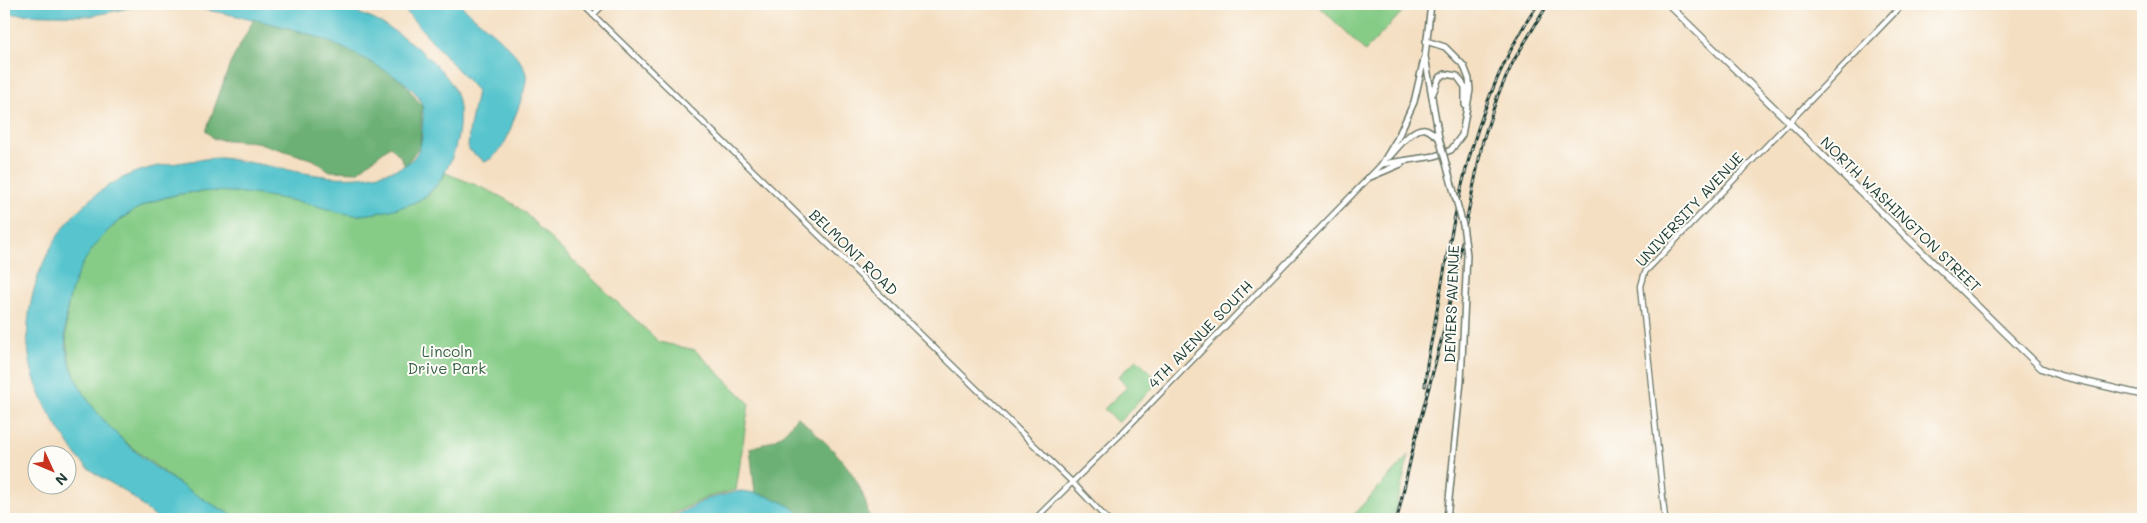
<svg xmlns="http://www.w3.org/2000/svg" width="2147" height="523" font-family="Mali,sans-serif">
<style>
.green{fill:#86cc87;stroke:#52845e}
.forest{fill:#6cb074;stroke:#467654}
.water{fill:#58c5ce;stroke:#3c8181}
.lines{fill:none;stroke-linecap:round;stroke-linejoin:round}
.tertiary-casing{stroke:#6a7666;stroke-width:7}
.secondary-casing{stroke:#6a7666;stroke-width:8}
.primary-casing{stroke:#6a7666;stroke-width:8}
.tertiary{stroke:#fff;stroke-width:4.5}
.secondary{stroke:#fff;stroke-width:5}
.primary{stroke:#fff;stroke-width:5.5}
.rail-casing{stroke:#1f3d34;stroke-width:3}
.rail{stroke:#fdfcf7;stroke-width:1;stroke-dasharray:4;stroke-linecap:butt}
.secondary-bridge-casing{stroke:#6a7666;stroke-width:8;stroke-linecap:butt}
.secondary-bridge{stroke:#fff;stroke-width:5}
.labels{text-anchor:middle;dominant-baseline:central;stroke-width:4;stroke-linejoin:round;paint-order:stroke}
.street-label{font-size:15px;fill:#1f3d34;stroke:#fdfcf7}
.park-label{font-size:15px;fill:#396149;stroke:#fdfcf7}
</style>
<rect width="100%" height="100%" fill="#fdfcf7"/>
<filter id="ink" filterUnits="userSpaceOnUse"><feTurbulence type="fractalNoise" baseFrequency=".02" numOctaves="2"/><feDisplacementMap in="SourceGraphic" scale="10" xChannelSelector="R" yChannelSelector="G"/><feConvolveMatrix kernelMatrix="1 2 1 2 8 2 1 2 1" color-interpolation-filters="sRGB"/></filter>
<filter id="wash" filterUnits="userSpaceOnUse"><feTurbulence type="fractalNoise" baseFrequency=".0096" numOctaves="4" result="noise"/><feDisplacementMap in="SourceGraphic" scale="20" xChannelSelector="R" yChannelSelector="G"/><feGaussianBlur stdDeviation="1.12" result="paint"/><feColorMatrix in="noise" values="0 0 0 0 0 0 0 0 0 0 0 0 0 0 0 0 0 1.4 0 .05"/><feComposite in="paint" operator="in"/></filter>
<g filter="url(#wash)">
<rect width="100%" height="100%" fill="#f4dfc2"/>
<path class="green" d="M1317,4H1406L1405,9L1365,51Z
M446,173C479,187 515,197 538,227L659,342L695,350L749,403L736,490L708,497L662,519H240C227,512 213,506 200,499C182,487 165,473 148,460C114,434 81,405 70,361C61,325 67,284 89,253C143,178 221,186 302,202C320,206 339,214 357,215C373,215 418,204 429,194C436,188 440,179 446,173Z
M1137,359L1159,381L1118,423L1104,409L1127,387L1118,377Z
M1409,455L1393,519H1359L1354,514Z"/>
<path class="forest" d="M254,19C301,31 358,47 397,77C407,84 414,97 422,106L420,145L405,166L400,156L390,146L357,172L330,171L314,160L256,142L214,139L206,131L230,64Z
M797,416C821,438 850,462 862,493C866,501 867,511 870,519H805C792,504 774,498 755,493L750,448C775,441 783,438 797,416Z"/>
<path class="water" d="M4,4H147L91,16L10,14L4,12Z
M181,4H363L358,10L360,14C388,22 444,64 455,91C469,127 449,189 413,203C399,209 371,215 357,215C338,214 319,205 300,202C222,187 144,177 91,251C72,277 62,314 66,346C77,423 176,487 240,519H158C148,512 140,503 130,495C115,484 95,476 82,462C76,456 72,448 67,441C42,405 24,367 28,323C34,258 71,200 131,174C146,168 162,165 178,163C192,161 206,158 220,158C228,158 237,161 246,162C300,170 342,188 397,169C413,163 422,150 422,133C422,124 425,110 421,102C414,86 395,76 381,68C352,51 322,37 289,28C253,18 217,13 181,4Z
M399,4H460C478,23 520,49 526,74C528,84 518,109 514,119C508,137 503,153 485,162L468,149L469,132L477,91Z
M740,491C764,493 789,501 805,519H668L707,499Z"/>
</g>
<g filter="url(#ink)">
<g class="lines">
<g class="tertiary-casing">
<path id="tertiary" d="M582,4L1072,482L1107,519
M593,15L604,4
M1035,519L1119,436L1382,164
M1665,519L1641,286L1645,272L1903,4"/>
</g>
<g class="secondary-casing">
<path id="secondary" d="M1431,4L1425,56L1439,138
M1433,93L1439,78L1445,74L1457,76L1465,87V105
M1389,157C1397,149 1412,127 1425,129C1430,130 1435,135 1439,138
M1382,164L1435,156L1451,150L1462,135L1470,90L1469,79L1464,66L1445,47L1426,41
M1382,164L1397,139L1414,102L1424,59
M1368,178L1401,164
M1447,519L1461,381"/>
</g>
<g class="primary-casing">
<path id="primary" d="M1668,4L2041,368L2061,376L2143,395"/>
</g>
<use href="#tertiary" class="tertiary"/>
<use href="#secondary" class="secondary"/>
<use href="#primary" class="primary"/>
<g class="rail-casing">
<path id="rail" d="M1425,386L1427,364C1452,237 1463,115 1538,4
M1397,519L1415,440L1444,330L1483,140L1498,95L1514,60L1548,4"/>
</g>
<use href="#rail" class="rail"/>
<g class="secondary-bridge-casing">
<path id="secondary-bridge" d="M1439,138L1463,225L1467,255L1461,381"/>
</g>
<use href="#secondary-bridge" class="secondary-bridge"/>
</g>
</g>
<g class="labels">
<g class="street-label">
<text transform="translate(1689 209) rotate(-47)">UNIVERSITY AVENUE</text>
<text transform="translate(1901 214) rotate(44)">NORTH WASHINGTON STREET</text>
<text transform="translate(854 252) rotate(44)">BELMONT ROAD</text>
<text transform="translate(1451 304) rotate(-88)">DEMERS AVENUE</text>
<text transform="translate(1200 334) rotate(-46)">4TH AVENUE SOUTH</text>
</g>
<g class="park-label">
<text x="447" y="351">Lincoln<tspan x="447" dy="17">Drive Park</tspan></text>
</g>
</g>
<rect width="2147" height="523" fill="none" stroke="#fdfcf7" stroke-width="20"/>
<g transform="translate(52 470) rotate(134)"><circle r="24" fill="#fdfcf7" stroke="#a4b0a9"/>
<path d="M0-4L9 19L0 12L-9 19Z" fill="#c8321e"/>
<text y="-8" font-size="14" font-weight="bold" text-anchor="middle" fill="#1f3d34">N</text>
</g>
</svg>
